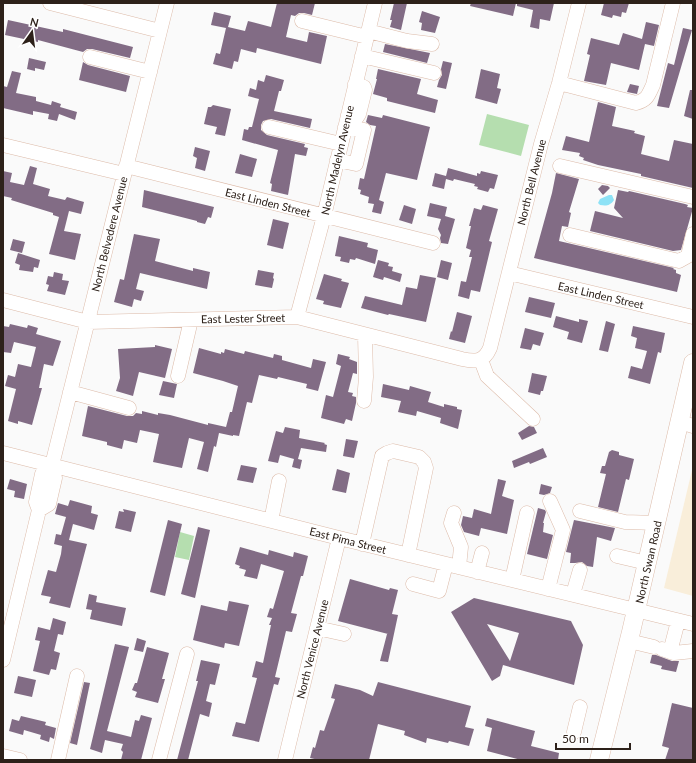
<svg xmlns="http://www.w3.org/2000/svg" width="696" height="763" font-family="Lato,sans-serif">
<style>
.education{fill:#f9eeda}
.green{fill:#b5deaf}
.water{fill:#8ee2f6}
.building{fill:#826c85;fill-rule:evenodd}
.lines{fill:none;stroke-linecap:round;stroke-linejoin:round}
.minor-casing{stroke:#ddbba9;stroke-width:15}
.major-casing{stroke:#ddbba9;stroke-width:19}
.minor{stroke:#fff;stroke-width:14}
.major{stroke:#fff;stroke-width:18}
.labels{text-anchor:middle;dominant-baseline:central;stroke-width:3;stroke-linejoin:round;paint-order:stroke}
.street-label{font-size:11px;fill:#2d211a;stroke:#fff}
</style>
<rect width="100%" height="100%" fill="#fafafa"/>
<path class="education" d="M693,466V596L664,588Z"/>
<path class="green" d="M487,114L529,125L521,156L479,145Z
M180,532L194,536L189,560L175,557Z"/>
<path class="water" d="M609,195H612L614,200C610,206 606,206 600,205L598,203L600,199Z"/>
<path class="building" d="M277,3H315L312,15L304,13H299L295,16L291,15L286,37L307,42L309,32L327,36L321,64L257,48L256,53L241,49L238,62L234,61L232,69L213,64L216,53L220,54L226,28L211,25L214,12L231,16L228,27L245,31L248,21L271,27Z
M394,3H407L401,30L390,27L392,20H390Z
M471,3H516L513,16L470,6Z
M517,3H554L550,21L540,19L539,29L530,27L533,10L517,6Z
M604,3H629L626,13L622,12L621,17L613,15L612,18L601,15Z
M422,11L440,17L435,33L421,30L422,23L419,22Z
M8,20L63,32V29L133,47L130,58L92,49H87L83,52L38,40V42L5,35Z
M646,22L659,25L654,46L645,44L639,70L611,63L606,85L584,81L590,55L587,54L591,38L619,45L623,33L642,39Z
M683,28L692,30L669,108L657,106L668,63L674,65Z
M385,44L430,53L427,63L383,52Z
M29,58L46,62L44,70L35,68V71L27,69Z
M443,61L452,63L446,89L437,87L439,80L442,75L441,69Z
M83,62L88,65L130,76L126,92L79,80Z
M378,69L421,79L417,94L438,100L435,113L387,101V98L373,94L377,79H376Z
M481,69L500,74L497,88L501,89L497,104L475,98Z
M12,71L21,73L16,93L36,97V101L51,105L52,101L61,104L60,107L77,112L75,120L59,114L57,121L48,119L49,114L33,111V115L3,108V86L7,87Z
M266,75L284,80L281,91H279L274,111L312,119L310,128L271,119L263,121L261,125V130L267,135L305,144L304,147L308,148L306,156L295,154L288,195L271,191L272,184L270,183L278,150L242,140L244,129L248,130L249,127H252L259,99L248,96L250,88L256,90L258,80L264,82Z
M630,84L639,86L637,94L627,92Z
M690,90H693V119L684,116Z
M598,102L616,107L612,126L635,131L634,133L645,136L641,154L669,161L674,140L693,144V188L641,176V174L598,165L583,160L584,158L579,156L580,153L562,150L566,136L589,142Z
M213,105L231,109L225,136L215,134L217,127L204,124L208,107H211Z
M368,115L382,118L383,115L430,127L417,180L386,173L379,200L384,202L381,214L372,212L374,204L368,203L369,197L360,194L361,190L358,189L360,178L364,179L376,126L370,125L366,122Z
M195,147L210,151L205,171L195,168L197,158L193,156Z
M240,154L257,159L252,177L235,173Z
M30,166L37,168L33,184L50,189L48,196L65,200L67,197L84,202L81,214L69,211L64,231L81,234L75,260L49,254L59,217L53,215V213L11,200L12,198L3,196V171L12,173L10,182L24,185Z
M448,168L477,176V173L480,174L481,171L498,175L494,189L490,188L488,192L477,189L478,187L474,186L475,184L454,179L453,181L446,179L444,189L432,186L435,173L446,176Z
M556,173L579,179L569,212L571,213L568,227L562,226L559,241L674,268L673,269L676,270V273L681,275L677,292L534,258L552,193Z
M602,185L608,186L610,188L603,195L598,189Z
M144,190L214,207L211,218L208,217L205,224L197,222V221L142,207Z
M618,190L628,192L629,191L685,204L688,205L687,207L693,208L681,250L673,251L590,231L595,211L623,218L614,208Z
M430,203L447,207L445,216L455,219L448,244L441,243L440,238L441,235L438,229L441,219L427,216Z
M404,205L416,209L412,224L399,220Z
M483,205L498,209L489,241L492,242L480,292L471,290L469,299L458,296L461,281L466,282L472,257H469L471,250L466,248L471,226H469L474,208L481,210Z
M273,219L289,223L283,249L267,245Z
M134,234L160,239L155,261L193,271V268L210,272L207,289L140,273L136,289L144,291L141,301L134,299L132,307L114,302L120,279L124,280Z
M339,236L368,243L367,247L378,250L375,264L356,258L355,260L350,259L349,263L340,261L341,257L335,256Z
M13,239L25,242L22,253L10,250Z
M18,253L40,260L38,268L34,267L33,272L19,270L20,265L15,263Z
M378,260L389,263L388,266L393,267L392,271L402,274L400,282L384,277L383,280L373,277Z
M441,260L452,263L448,280L437,277Z
M258,270L274,273L273,278L274,279L272,288L255,285Z
M54,272L63,274L62,280L69,281L65,295L47,291L49,285L46,284L48,276L53,277Z
M324,274L342,279L341,281L349,283L341,308L323,304L324,301L316,299Z
M420,275L436,278L426,322L389,314L388,315L361,308L365,296L402,305L406,287L417,289Z
M529,297L555,303L551,318L525,312Z
M457,312L472,316L465,343L449,339L451,331L452,332Z
M556,316L579,322V319L588,321L582,343L567,339L569,332L553,327Z
M606,321L615,324L608,352L599,350Z
M10,324L27,328L28,325L38,328L36,334L61,341L53,366L44,364L39,388H42L32,425L18,421V424L8,421L16,389L5,386L8,375L15,377L18,364L31,367L36,347L14,342L11,353L3,352V326L9,327Z
M633,326L665,333L661,353L658,352L650,384L628,378L631,366L642,369L647,351L635,348L637,338L631,336Z
M525,328L544,333L540,346L533,344L531,350L520,348Z
M155,345L172,349L165,378L139,372L133,396L116,391L120,378L118,349L155,347Z
M199,348L221,354V352L224,353L225,349L244,354L245,351L273,358L274,354L282,356V360L311,368L313,359L326,362L318,391L306,388L307,384L278,377L277,379L259,375L252,403L247,402L239,436L233,435V436L219,433L216,447L214,446L208,472L197,469L204,442L189,438L182,468L153,462L159,434L140,430L137,443L124,440L122,449L107,445V442L82,436L88,406L127,416H133L136,413L142,414V411L158,415V413L170,415L208,425V423L226,427L230,412H232L238,386L223,381L193,373Z
M338,354L350,357L349,359L357,362V374L353,373L348,392L353,393L352,396L356,397V403L352,421L346,419L344,424L321,418L326,395L333,397L341,366L336,364Z
M532,373L547,376L543,391H541L540,395L528,392Z
M163,381L177,384L174,398L159,395Z
M383,384L409,390L410,386L431,392L428,402L444,407V404L457,407V409L462,410L458,429L440,423L441,418L417,411L416,416L398,412L401,401L381,397Z
M529,426L534,427L537,433L522,440L518,433Z
M285,427L300,430L299,438L325,443L324,444L327,445L326,452L301,448L298,459L302,460L300,469L292,467L294,459L280,455L278,463L268,461L276,431L283,433Z
M346,439L358,441L354,458L343,456Z
M543,448L547,457L530,464L529,462L514,468L512,461Z
M612,450L619,452V455L634,459L629,480L626,479L618,512L598,507L606,474L600,473L602,466H605L609,452Z
M241,465L257,468L253,483L237,480Z
M337,469L350,473L346,493L332,490Z
M10,479L27,484L24,499L14,497L15,491L7,489Z
M498,479L506,481L502,496L514,500L507,534L481,528L479,536L464,532L461,525L463,516L472,518L474,509L491,514Z
M541,484L552,487L550,493L544,495L539,494Z
M70,500L92,506L91,513L98,515L94,530L73,524L69,540L87,544L70,608L49,603L51,597L41,595L48,570L56,572L61,554L62,546L54,544L56,534L61,535L66,517L55,514L58,503L68,506Z
M538,508L545,510L546,512L543,523H544L543,532L553,535L547,559L527,554Z
M123,509L136,512L131,532L115,528L119,511L124,512Z
M168,520L182,524L165,596L150,592Z
M574,520L615,528L611,541L597,537L593,567L587,566L582,562L575,563H570L571,553L566,552Z
M198,527L210,530L195,598L181,594Z
M240,547L268,555L269,550L293,557L294,552L308,556L303,576H301L291,613L297,614L292,632L286,631L275,677L280,678L278,685L274,684L259,742L232,736L236,722L245,724L257,678L252,677L256,661L263,663L271,625H269L272,618L267,617L270,608L273,609L284,571L261,564L257,579L244,576L246,570L239,568L240,566L235,564Z
M350,579L389,590L390,588L398,590L392,614L398,615L388,662L380,661L387,634H388L338,621Z
M89,594L97,596L96,602L126,608L122,626L90,619L92,610L86,609Z
M474,598L571,621L583,645L574,685L503,665L500,676L492,681L451,612ZM487,624L519,633L510,661Z
M229,601L249,605L239,646L225,643L224,648L193,640L201,605L227,611Z
M53,618L66,622L63,635L58,634L54,651L60,653L56,670L51,669L49,675L33,671L40,641L35,640L38,627L50,630Z
M137,638L146,641L143,652L134,650Z
M115,644L129,647L107,731L131,737L135,720L139,721L141,715L152,718L141,760H121L123,752L121,750L123,744L105,740L102,753L90,749Z
M147,647L169,653L162,679H165L158,703L135,697L137,692L132,690L135,683H137Z
M652,655H656L672,661H679L676,672L661,669L662,666L650,663Z
M201,660L220,664L215,685L210,684L206,701L212,703L209,717L200,714L188,760H177L198,681H196Z
M18,676L36,680L32,697L14,693Z
M84,682L90,683L77,745L70,743Z
M378,682L471,706L465,727L474,729L469,746L449,741L448,743L427,738L426,743L404,735L405,731L378,724L369,760H319L310,758L313,747L315,748L320,730L324,731L335,699L331,698L335,684L360,690L373,696Z
M672,703L693,708V760H665L669,748L662,746Z
M21,716L46,722L45,725L56,728L54,739L50,737L49,742L40,739L41,735L24,730L23,735L9,731L12,719L19,721Z
M487,718L535,731L531,746L559,753L558,760H521L487,751L492,728L485,726Z"/>
<g class="lines">
<g class="minor-casing">
<path id="minor" d="M50,3L160,31
M302,21L367,37
M368,31L407,41L432,44
M362,56L434,73
M90,57L150,72
M559,83L636,103C647,100 648,96 653,85L673,3
M348,115L357,117L359,114L365,90L364,87L355,84
M269,127L341,144
M3,145L124,174
M337,160L356,164L364,130L345,127
M126,166L433,243
M560,166L693,197
M570,235L679,261L688,256L693,234
M509,273L693,317
M3,300L88,322L297,317L462,359C475,362 484,362 490,348L541,144L559,83L579,3
M297,317L324,216L375,3
M481,360L487,376L533,419
M178,376L191,320
M70,392L129,408
M364,401L366,377L365,335
M680,422L693,426
M3,453L339,538L693,624
M52,465L167,3
M52,465L55,478L49,504L39,510L36,502L42,474Z
M580,511L625,522L657,523
M454,513L451,523L461,547L459,567
M271,521L279,481
M362,544L382,456L387,453L393,451L419,457L424,462L426,468L408,555
M617,556L647,563
M477,572L482,553
M512,580L527,513
M413,584L439,591L446,564
M548,589L563,530L550,501
M573,594L580,570
M317,628L344,634
M629,641L654,647
M662,649L674,653L693,651
M670,652L678,621
M3,660L39,510
M574,732L580,707
M3,756L20,760
M58,760L77,676
M159,760L187,654
M285,760L339,538"/>
</g>
<g class="major-casing">
<path id="major" d="M599,760L631,632L693,363"/>
</g>
<use href="#minor" class="minor"/>
<use href="#major" class="major"/>
</g>
<g class="labels">
<g class="street-label">
<text transform="translate(337 160) rotate(-77)">North Madelyn Avenue</text>
<text transform="translate(531 182) rotate(-76)">North Bell Avenue</text>
<text transform="translate(268 202) rotate(14)">East Linden Street</text>
<text transform="translate(109 234) rotate(-76)">North Belvedere Avenue</text>
<text transform="translate(601 295) rotate(13)">East Linden Street</text>
<text transform="translate(243 318) rotate(-1)">East Lester Street</text>
<text transform="translate(348 540) rotate(14)">East Pima Street</text>
<text transform="translate(648 562) rotate(-77)">North Swan Road</text>
<text transform="translate(312 649) rotate(-76)">North Venice Avenue</text>
</g>
</g>
<rect width="696" height="763" fill="none" stroke="#2d211a" stroke-width="8"/>
<g transform="translate(32 32) rotate(14)" stroke="#ffffff" stroke-width="3" paint-order="stroke">
<path d="M0-3L7 15L0 10L-7 15Z" fill="#2d211a"/>
<text y="-6" font-size="11" font-weight="bold" text-anchor="middle" fill="#2d211a">N</text>
</g>
<path d="M556 743v6h74v-6" fill="none" stroke="#2d211a" stroke-width="2"/>
<text x="562" y="743" font-size="12" fill="#2d211a" stroke="#ffffff" stroke-width="3" paint-order="stroke">50 m</text>
</svg>
